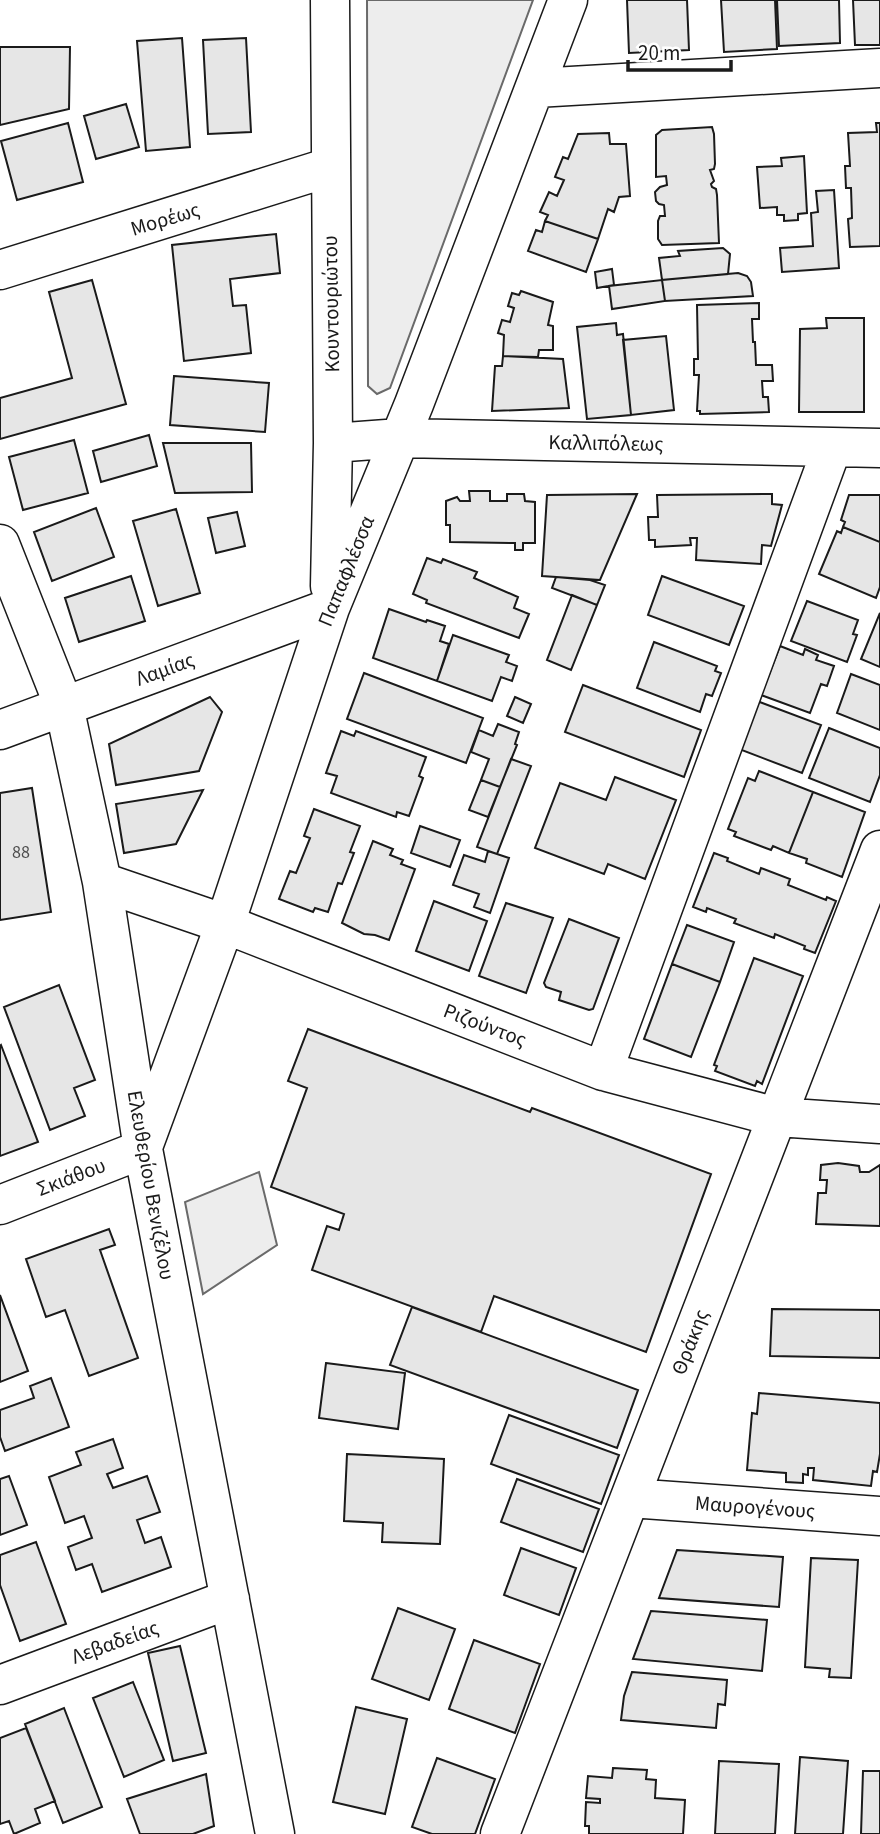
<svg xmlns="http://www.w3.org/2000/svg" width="880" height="1834" font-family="'Source Sans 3',sans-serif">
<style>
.built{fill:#ededed;stroke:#6a6a6a;stroke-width:2}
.building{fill:#e6e6e6;stroke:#1a1a1a;stroke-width:2}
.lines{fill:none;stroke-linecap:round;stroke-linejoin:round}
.minor-casing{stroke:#1a1a1a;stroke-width:41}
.minor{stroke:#fff;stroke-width:38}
.labels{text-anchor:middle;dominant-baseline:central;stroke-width:5;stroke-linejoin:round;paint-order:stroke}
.number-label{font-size:18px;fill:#4d4d4d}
.street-label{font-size:21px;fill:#1a1a1a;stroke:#fff}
</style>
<rect width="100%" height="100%" fill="#fff"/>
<path class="built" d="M367,0H533L390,388L377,394L368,386Z
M259,1172L277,1245L203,1294L185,1202Z"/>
<path class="building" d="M627,0H687L689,50L629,53Z
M721,0H775L777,49L724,52Z
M777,0H839L840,43L779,46Z
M853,0H880V45H855Z
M182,38L190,147L146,151L137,41Z
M246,38L251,132L208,134L203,40Z
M0,47H70L69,109L0,125Z
M126,104L139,147L96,159L84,116Z
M68,123L83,182L17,200L1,141Z
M876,123H880V246L850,247L848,219L852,218L851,188H846L845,166H850L848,133L877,132Z
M712,127L714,134L715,164L714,169L710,170L714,181L711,184L712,187L716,189L717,195L719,243L662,245L658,239V221L660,216H665L664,205L659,204L656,201L655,192L660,187L667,185L666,176L656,177V135L662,130Z
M609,133L610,144H626L630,196L619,197L614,212L608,209L598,239L545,221L548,215L540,212L549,192L557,196L564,180L555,177L563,157L568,159L578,134Z
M804,156L807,213L798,214V220L784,221V215H777V207L760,208L757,167L782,166L781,158Z
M834,190L839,268L782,272L780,248L813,246L811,213L818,212L816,191Z
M545,221L598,239L586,272L528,251L536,230L542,232Z
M276,234L280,273L230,279L233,306L246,305L251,353L184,361L172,245Z
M723,248L730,254L728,274L662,280L659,258L680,256L678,251Z
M612,269L614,285L597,288L595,272Z
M738,273L747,276L751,282L753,296L665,301L662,280Z
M92,280L126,404L0,439V398L72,378L49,292Z
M662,280L665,301L612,309L609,286Z
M521,291L553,302L548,325L553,326V350H539L538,357L503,356L504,335L498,333L502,320L510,322L514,308L508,306L512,293L519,295Z
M759,303V319H752L753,342H755L756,365H772L773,381H762L763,397H768L769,412L700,414V411H697L699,375H694V359H698L697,305Z
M826,318H864V412H799L800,329L827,328Z
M616,323L617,335L623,334L631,415L587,419L577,327Z
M666,336L674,410L631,415L623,340Z
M503,356L563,359L569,408L492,411L495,366H502Z
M174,376L269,383L265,432L170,425Z
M149,435L157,466L101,482L93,451Z
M74,440L88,493L23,510L9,457Z
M163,443H251L252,492L175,493Z
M469,491H490V501H507V494H524L525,501L535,502V543H523V550H515V543L450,542V525H446V501L457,497L460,501H470Z
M637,494L600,580L542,576L547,495Z
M772,494V504L782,505L771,546L762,545L761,564L696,560L697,538H690L691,545L655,547V540H649L648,517H658L657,495Z
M849,495H880V542L843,527L845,522L841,520Z
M96,508L114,557L52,581L34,532Z
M176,509L200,593L158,606L133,521Z
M237,512L245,546L216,553L208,518Z
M843,527L880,542V587L876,598L819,574L837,531L841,533Z
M427,558L441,563L443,559L477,572L474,578L518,597L514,608L529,614L519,638L426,603L427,600L413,594Z
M131,576L145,621L79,642L65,598Z
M662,576L744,606L729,645L648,615Z
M556,577L590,580L605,585L597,605L552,588Z
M572,595L597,605L571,670L547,660Z
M807,601L858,620L853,634L857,635L847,662L791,641Z
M389,609L426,622L427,620L445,626L440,641L449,644L437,681L373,658Z
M880,613V667L861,659Z
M453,635L509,655L506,662L517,666L512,681L501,677L492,701L437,681Z
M654,642L717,666L715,671L721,673L712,696L706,694L700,712L637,688Z
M780,646L803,655L805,649L818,655L816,660L834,666L827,686L821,684L810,713L761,695Z
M364,673L483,718L466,763L347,719Z
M851,674L880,685V730L837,713Z
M583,685L701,730L684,777L565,732Z
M210,697L222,712L199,771L116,785L109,744Z
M515,697L531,704L523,723L507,716Z
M757,701L821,725L802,773L739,749Z
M498,724L519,732L515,744L517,745L500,787L481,780L489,759L471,752L479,730L493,736Z
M829,728L880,748V775L870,802L809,778Z
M341,731L354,736L356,731L426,757L419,776L423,778L409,816L397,812L396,817L331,793L337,776L326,773Z
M511,759L531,766L497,854L477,847Z
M759,771L813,792L789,853L773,846L771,850L734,836L736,832L728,829L748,778L755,781Z
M615,777L676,800L645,879L608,864L604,874L535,848L560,783L606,800Z
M481,780L500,787L488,817L469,810Z
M32,788L51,912L0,920V793Z
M203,790L176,844L124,853L116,804Z
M813,792L865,812L842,877L806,863L807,859L789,853Z
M314,809L360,826L350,852L354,853L342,884L338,883L328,912L315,908L313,912L279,899L290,871L296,873L310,838L304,836Z
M420,826L460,840L450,867L411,853Z
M373,841L393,849L390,855L403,860L401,864L415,869L389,940L375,935L364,934L342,923Z
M488,851L509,858L490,913L474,907L479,894L453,885L464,855L485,862Z
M714,853L728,858L727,861L759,874L761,868L790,879L788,885L826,900L827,897L836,901L815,953L804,949L805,946L775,934L774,938L734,923L736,919L707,908L706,912L693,907Z
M434,901L487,921L469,971L416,951Z
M506,903L553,918L526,993L479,976Z
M569,919L619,938L593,1009L589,1010L559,1000L561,992L546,987L544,983Z
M687,925L734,942L720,982L672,964Z
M754,958L803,976L762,1084L757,1081L755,1086L715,1071L717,1066L714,1065Z
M672,964L720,982L691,1057L644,1039Z
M59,985L95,1080L74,1088L85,1116L50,1130L4,1007Z
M308,1029L530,1112L532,1108L711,1174L646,1352L494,1296L481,1332L312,1270L327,1226L339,1230L344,1214L271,1187L307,1088L288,1081Z
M1,1045L38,1142L0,1156V1046Z
M838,1163L859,1166L860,1172H869L880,1165V1226L816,1224L818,1193H826L827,1180H820L821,1165Z
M109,1229L115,1245L100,1250L138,1358L89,1376L65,1310L46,1317L26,1259Z
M0,1295L28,1371L0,1382Z
M412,1307L638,1390L617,1448L390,1365Z
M772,1309L880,1310V1358L770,1356Z
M326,1363L405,1373L398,1429L319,1418Z
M51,1378L69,1427L5,1451L0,1437V1410L34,1398L30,1386Z
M759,1393L880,1403V1454L877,1472L873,1471L871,1486L813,1480L814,1468H808V1475L803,1474V1483L786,1482V1473L747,1470L752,1413L757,1414Z
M509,1415L619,1455L601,1504L491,1464Z
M113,1439L123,1468L107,1474L113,1488L147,1476L160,1512L137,1520L145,1543L161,1537L171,1567L102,1592L92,1564L76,1570L68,1547L92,1538L84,1516L65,1523L49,1477L81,1465L76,1452Z
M347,1454L444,1459L440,1544L382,1542L383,1523L344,1521Z
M9,1476L27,1525L0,1535V1479Z
M517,1479L599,1509L583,1552L501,1522Z
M36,1542L66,1624L20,1641L0,1585V1555Z
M521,1548L576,1568L559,1615L504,1595Z
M677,1550L783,1557L779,1607L659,1598Z
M811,1558L858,1560L851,1678L829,1677L830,1669L805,1667Z
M398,1608L455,1629L429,1700L372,1679Z
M651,1611L767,1620L762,1671L633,1659Z
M474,1640L540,1664L515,1733L449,1709Z
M180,1646L206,1753L173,1761L148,1653Z
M632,1672L727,1680L725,1705L718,1704L716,1728L621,1720L624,1696Z
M133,1682L164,1760L124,1777L93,1698Z
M356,1707L407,1719L385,1814L333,1802Z
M64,1708L102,1807L63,1823L25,1724Z
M26,1728L55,1801L35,1809L40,1823L14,1834L9,1821L0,1824V1738Z
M800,1757L848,1761L843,1834H795Z
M437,1758L495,1779L475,1834H432L412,1827Z
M719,1761L779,1764L775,1834H715Z
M613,1768L647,1770L646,1779L656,1780L655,1798L685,1800L683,1834H589V1826H585L586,1802L600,1803V1799L586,1798L588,1776L612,1778Z
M863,1771H880V1834H861Z
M206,1774L214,1826L193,1834H140L127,1799Z"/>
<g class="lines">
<g class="minor-casing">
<path id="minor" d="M536,88L880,68
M0,270L330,167
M333,443L400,438L880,448
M0,544L64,706L102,882L143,1149L275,1834
M330,586L333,443L330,0
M0,730L330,608
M102,882L225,924L603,1071L777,1117L880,1124
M603,1071L832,448
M143,1147L225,924L330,608L414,404L568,0
M0,1205L143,1149
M630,1498L880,1516
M0,1685L230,1599
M500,1834L880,850"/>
</g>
<use href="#minor" class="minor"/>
</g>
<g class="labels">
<g class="number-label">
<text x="21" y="852">88</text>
</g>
<g class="street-label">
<text transform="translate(165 219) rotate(-17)">Μορέως</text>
<text transform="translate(331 304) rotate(-91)">Κουντουριώτου</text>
<text transform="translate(606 443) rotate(1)">Καλλιπόλεως</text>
<text transform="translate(346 571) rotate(-68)">Παπαφλέσσα</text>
<text transform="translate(165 669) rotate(-20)">Λαμίας</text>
<text transform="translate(485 1025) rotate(21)">Ριζούντος</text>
<text transform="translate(71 1177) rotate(-21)">Σκιάθου</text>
<text transform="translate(151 1185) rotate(80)">Ελευθερίου Βενιζέλου</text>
<text transform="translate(690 1342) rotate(-69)">Θράκης</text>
<text transform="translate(755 1507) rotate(4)">Μαυρογένους</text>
<text transform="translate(115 1642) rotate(-20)">Λεβαδείας</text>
</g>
</g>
<path d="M628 60v10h103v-10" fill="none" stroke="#1a1a1a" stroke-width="3.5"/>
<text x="638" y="60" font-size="21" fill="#1a1a1a" stroke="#ffffff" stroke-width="5" paint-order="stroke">20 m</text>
</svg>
